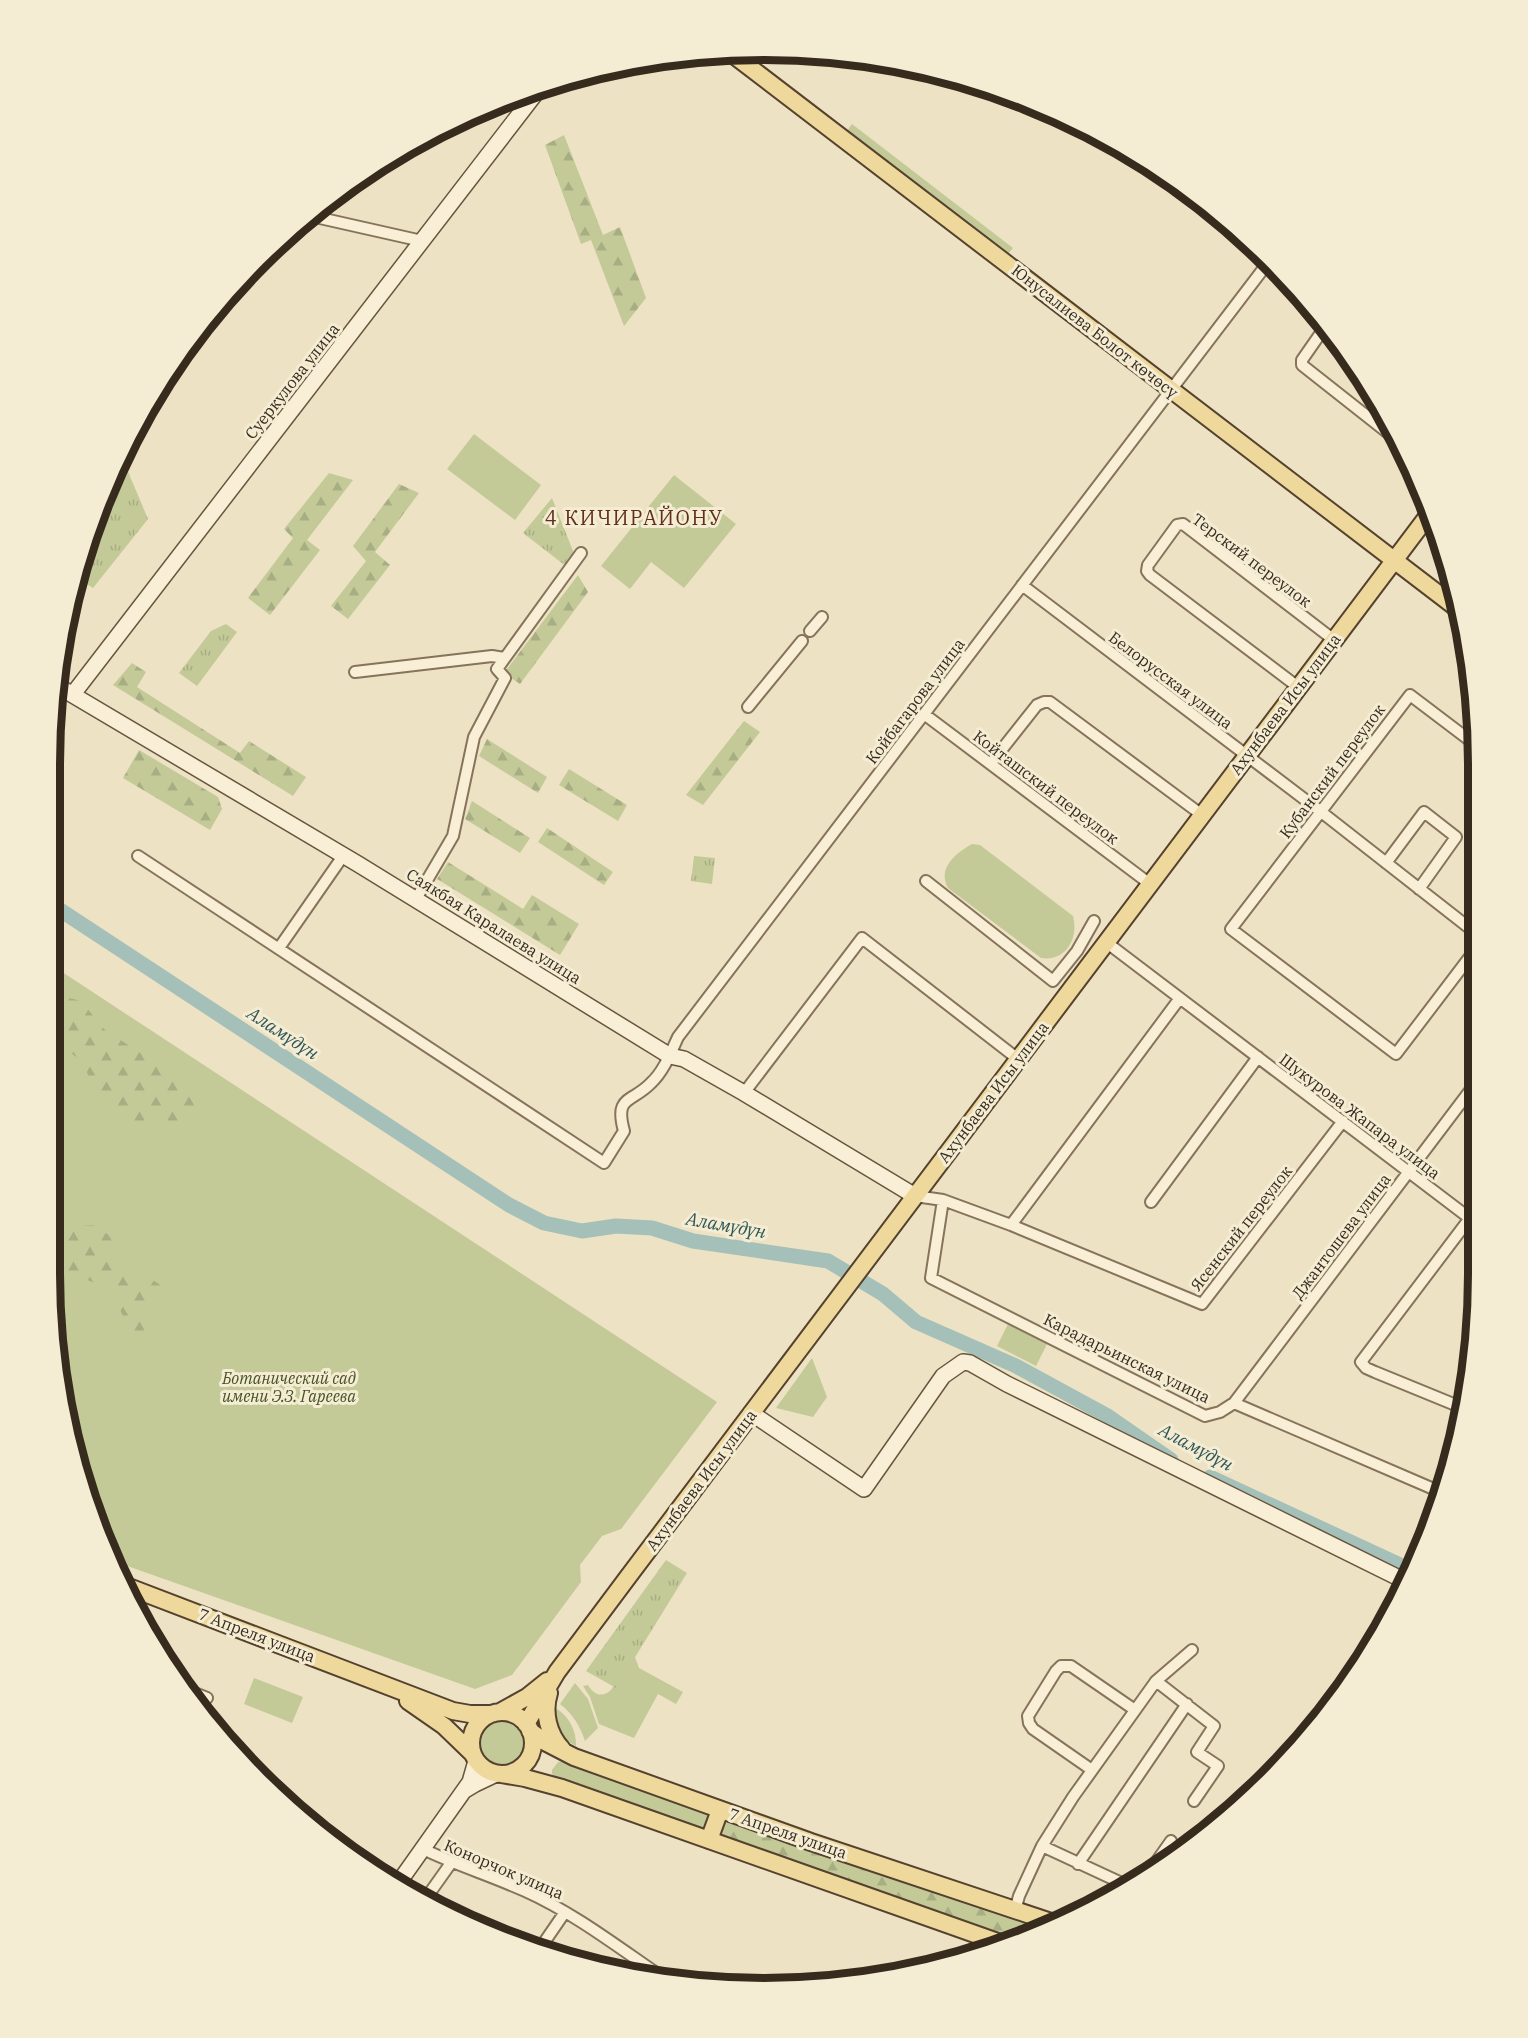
<svg xmlns="http://www.w3.org/2000/svg" width="1528" height="2038" font-family="'IBM Plex Serif',serif">
<style>
.green{fill:#c3ca98}
.forest{fill:url(#forest-firs)}
.park{fill:url(#park-tufts)}
.lines{fill:none;stroke-linecap:round;stroke-linejoin:round}
.river{stroke:#a5c0b9;stroke-width:15}
.street-casing{stroke:#86735b;stroke-width:14}
.secondary-casing{stroke:#68553e;stroke-width:18}
.primary-casing{stroke:#54422f;stroke-width:20}
.street{stroke:#f8efd6;stroke-width:10}
.secondary{stroke:#f8efd6;stroke-width:15}
.primary{stroke:#efd89c;stroke-width:16}
.labels{text-anchor:middle;dominant-baseline:central;stroke-width:6;stroke-linejoin:round;paint-order:stroke}
.street-label{font-size:16px;fill:#372b1e;stroke:#f4ecd3}
.park-label{font-size:16px;font-style:italic;fill:#465325;stroke:#f4ecd3}
.water-label{font-size:18px;font-style:italic;fill:#2e5655;stroke:#f4ecd3}
.quarter-label{font-size:20px;letter-spacing:1.5px;fill:#622f1f;stroke:#f4ecd3}
.rim{fill:none;stroke:#372b1e;stroke-width:8}
</style>
<defs>
<pattern id="forest-firs" width="22" height="20" patternUnits="userSpaceOnUse" patternTransform="scale(1.5)"><rect width="22" height="20" fill="#c3ca98"/><path d="M5 1l3.5 6h-7zM16 11l3.5 6h-7z" fill="#a8ae83"/></pattern>
<pattern id="park-tufts" width="24" height="20" patternUnits="userSpaceOnUse" patternTransform="scale(1.5)"><rect width="24" height="20" fill="#c3ca98"/><path d="M3 7l-1-3M5 7V3M7 7l1-3M15 17l-1-3M17 17v-4M19 17l1-3" fill="none" stroke="#a8ae83"/></pattern>
</defs>
<rect width="100%" height="100%" fill="#ede2c3"/>
<path class="green" d="M852,124L1013,248L1008,254L847,131Z
M474,434L541,485L515,520L447,469Z
M674,475L736,524L684,588L651,562L630,589L601,566Z
M972,844L980,845L1073,916C1079,938 1066,962 1041,958L948,888C937,868 956,853 972,844Z
M50,964L717,1402L621,1529L602,1536L580,1565L581,1582L512,1675L475,1689L116,1562L74,1459L50,1274Z
M1009,1322L1048,1342L1036,1366L997,1346Z
M812,1358L827,1397L813,1417L776,1408Z
M633,1652L639,1668L683,1692L676,1704L658,1694L634,1738L599,1724L590,1697L583,1686L588,1685C594,1695 602,1698 611,1690Z
M254,1678L303,1697L292,1723L244,1704Z
M575,1683L588,1699L598,1728L585,1741C580,1726 573,1714 560,1704Z
M551,1706C567,1712 577,1730 576,1746C561,1739 555,1721 551,1706Z
M478 1743a23 23 0 1 1 46 0a23 23 0 1 1-46 0Z
M565,1761L703,1811L709,1815L711,1820L708,1825L703,1830L559,1780L552,1774V1770L558,1762Z"/>
<path class="forest" d="M564,135L603,235L620,227L646,298L624,326L591,240L581,244L545,145Z
M329,473L353,480L307,540L320,550L270,615L248,598L293,538L284,529Z
M399,484L419,493L375,552L390,565L348,619L331,606L366,561L353,546Z
M578,575L588,592L520,684L504,673Z
M132,663L146,672L137,687L240,753L249,741L306,777L293,796L113,685Z
M744,721L760,732L703,805L686,795Z
M487,739L547,777L538,793L479,756Z
M139,750L218,797L222,809L210,830L123,778Z
M569,769L627,805L618,821L559,785Z
M472,801L530,838L520,853L465,819Z
M547,828L613,872L604,885L538,842Z
M448,862L523,909L532,895L579,924L560,955L437,879Z
M69,998L81,1001L105,1030L190,1085L210,1105C199,1111 188,1119 177,1122C154,1130 117,1121 100,1104C96,1100 93,1092 92,1087C84,1058 78,1055 50,1045V999Z
M93,1225C100,1229 107,1232 112,1239C118,1248 114,1261 124,1268C133,1274 163,1280 162,1290C162,1299 151,1306 147,1313C143,1320 144,1329 144,1336C124,1335 125,1312 114,1300C108,1293 101,1286 93,1282C82,1277 67,1282 57,1274C45,1264 60,1252 65,1243C68,1237 70,1231 75,1228C81,1225 87,1225 93,1225Z
M723,1820H729L1042,1927L1014,1941L727,1838L718,1832Z"/>
<path class="park" d="M121,455L148,519L93,588L75,577Z
M552,498L575,556L567,567L523,533Z
M226,624L237,632L197,686L179,673L211,631Z
M694,856L715,858L712,884L691,881Z
M666,1560L687,1573L616,1688L586,1671Z"/>
<g class="lines">
<path class="river" d="M51,904L509,1205L544,1223L582,1231L616,1226L652,1228L693,1241L828,1261L883,1294L916,1322L1016,1366L1106,1415L1171,1460
M1210,1477L1411,1570"/>
<g class="street-casing">
<path id="street" d="M311,216L422,241
M1325,327L1302,360V365L1392,436
M1022,585L1320,811L1472,930
M810,631L822,617
M355,672L492,656L504,658
M1298,687L1150,575L1147,571L1148,565L1177,525L1183,524L1334,640
M748,707L802,641
M924,714L1150,884
M1472,742L1410,695L1231,929L1396,1054L1472,954
M991,763L1037,705L1044,702H1050L1202,815
M138,856L604,1163L624,1131C614,1095 632,1103 651,1083C664,1071 671,1052 678,1037L1270,260
M1386,863L1424,812L1456,837L1419,889
M926,881L1053,981L1077,951L1094,921
M416,899L453,836L474,737L505,678L497,669L581,553
M1106,942L1472,1220
M279,948L343,856
M744,1093L862,938L1018,1059
M915,1196L943,1200L931,1278L1205,1416L1220,1412L1234,1403L1443,1493
M943,1200L1011,1225L1202,1304L1343,1121
M1151,1202L1258,1057
M1011,1225L1180,998
M1234,1403L1472,1088
M1463,1408L1375,1372L1366,1368L1361,1362L1470,1218
M1156,1681L1214,1726L1197,1752L1218,1766L1194,1801
M192,1692L207,1698
M1092,1770L1033,1729L1029,1723L1028,1716L1056,1671L1061,1666H1071L1135,1710
M1042,1846L1126,1885
M423,1849C456,1865 492,1876 525,1891C574,1913 618,1947 662,1977
M1078,1864L1187,1704
M1147,1875L1171,1841
M424,1901L451,1863
M1015,1911L1019,1896L1042,1846L1073,1797L1156,1681L1192,1650
M541,1947L565,1912"/>
</g>
<g class="secondary-casing">
<path id="secondary" d="M56,685L358,864L670,1056L684,1059L744,1093L915,1196
M73,694L539,89
M751,1413L864,1489L943,1376L963,1362L970,1363L1007,1384L1405,1581
M465,1790L475,1784L496,1774
M397,1885L470,1782L476,1761"/>
</g>
<g class="primary-casing">
<path id="primary" d="M731,53L1458,609
M126,1586L453,1711L470,1714H491
M549,1693C543,1712 548,1734 562,1749
M408,1701L444,1726L473,1754
M500,1712L527,1697L547,1681
M471 1743a31 31 0 1 1 62 0a31 31 0 1 1-62 0Z
M526,1724L557,1672L628,1577L1430,513
M530,1731L545,1742L574,1757L811,1842L1051,1922
M501,1774L525,1778L562,1788L1006,1945
M709,1840L720,1810"/>
</g>
<use href="#street" class="street"/>
<use href="#secondary" class="secondary"/>
<use href="#primary" class="primary"/>
</g>
<g class="labels">
<g class="street-label">
<text transform="translate(1095 331) rotate(38)">Юнусалиева Болот көчөсү</text>
<text transform="translate(292 381) rotate(-52)">Суеркулова улица</text>
<text transform="translate(1252 560) rotate(37)">Терский переулок</text>
<text transform="translate(1171 680) rotate(37)">Белорусская улица</text>
<text transform="translate(915 701) rotate(-53)">Койбагарова улица</text>
<text transform="translate(1285 704) rotate(-53)">Ахунбаева Исы улица</text>
<text transform="translate(1332 771) rotate(-53)">Кубанский переулок</text>
<text transform="translate(1046 787) rotate(37)">Койташский переулок</text>
<text transform="translate(494 926) rotate(32)">Саякбая Каралаева улица</text>
<text transform="translate(993 1092) rotate(-53)">Ахунбаева Исы улица</text>
<text transform="translate(1360 1116) rotate(37)">Шукурова Жапара улица</text>
<text transform="translate(1241 1228) rotate(-52)">Ясенский переулок</text>
<text transform="translate(1341 1236) rotate(-53)">Джантошева улица</text>
<text transform="translate(1127 1358) rotate(26)">Карадарьинская улица</text>
<text transform="translate(701 1480) rotate(-53)">Ахунбаева Исы улица</text>
<text transform="translate(257 1635) rotate(21)">7 Апреля улица</text>
<text transform="translate(788 1833) rotate(19)">7 Апреля улица</text>
<text transform="translate(504 1869) rotate(23)">Конорчок улица</text>
</g>
<g class="park-label">
<text x="289" y="1378">Ботанический сад<tspan x="289" dy="18">имени Э.З. Гареева</tspan></text>
</g>
<g class="water-label">
<text transform="translate(283 1033) rotate(33)">Аламүдүн</text>
<text transform="translate(726 1225) rotate(10)">Аламүдүн</text>
<text transform="translate(1196 1447) rotate(28)">Аламүдүн</text>
</g>
<g class="quarter-label">
<text x="634" y="517">4 КИЧИРАЙОНУ</text>
</g>
</g>
<path d="M0 0H1528V2038H0ZM764 60H764A704 704 0 0 1 1468 764V1274A704 704 0 0 1 764 1978H764A704 704 0 0 1 60 1274V764A704 704 0 0 1 764 60Z" fill="#f4ecd3" fill-rule="evenodd"/>
<path class="rim" d="M764 60H764A704 704 0 0 1 1468 764V1274A704 704 0 0 1 764 1978H764A704 704 0 0 1 60 1274V764A704 704 0 0 1 764 60Z"/>
</svg>
